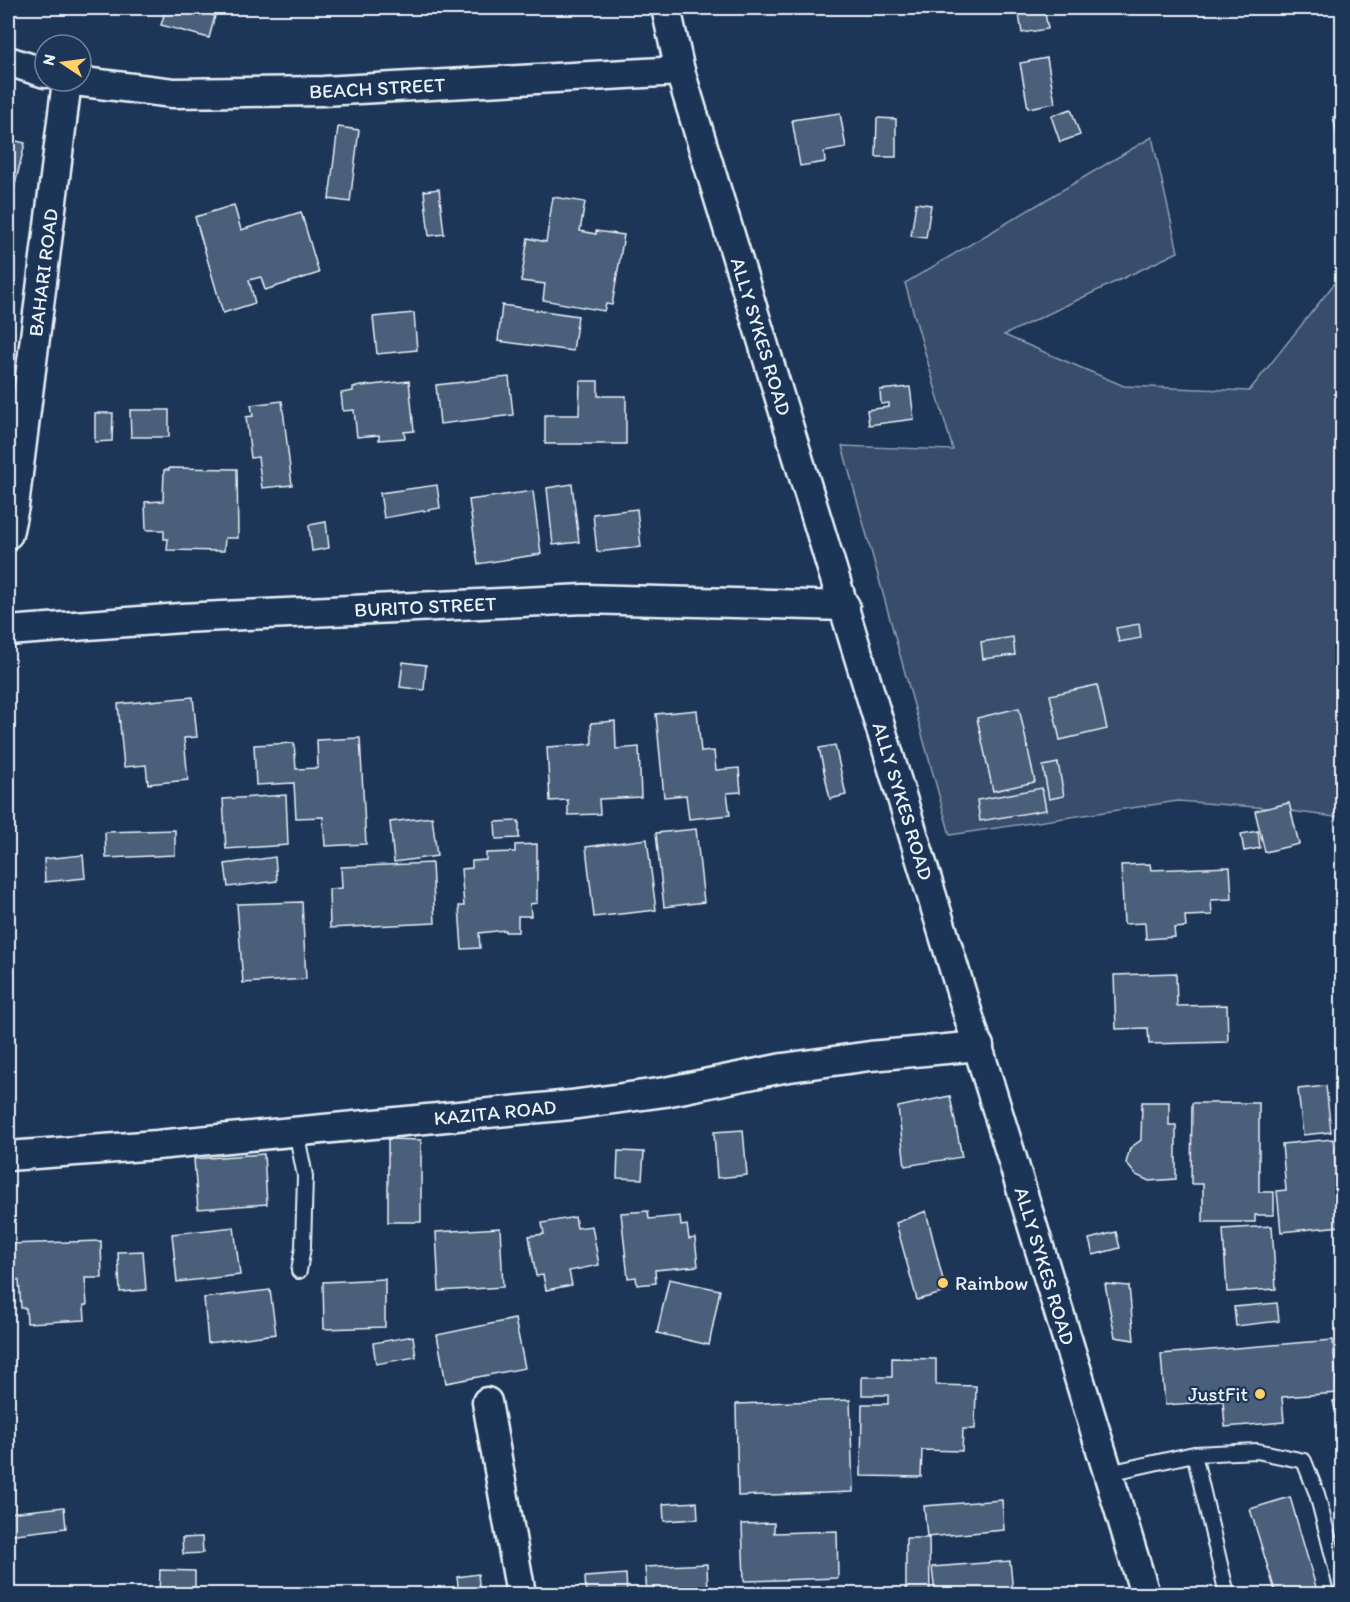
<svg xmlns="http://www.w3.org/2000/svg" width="1350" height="1602" font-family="Itim,sans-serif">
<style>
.green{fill:#374d6c;stroke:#909fb2;stroke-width:1.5}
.building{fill:#495e7a;stroke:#e8f1f8;stroke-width:1.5}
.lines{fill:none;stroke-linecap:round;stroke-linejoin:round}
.lane-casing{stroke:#e8f1f8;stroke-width:18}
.street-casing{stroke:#e8f1f8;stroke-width:33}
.lane{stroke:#1d3557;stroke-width:14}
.street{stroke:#1d3557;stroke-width:28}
.poi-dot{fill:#ffd166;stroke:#1d3557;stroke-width:2}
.labels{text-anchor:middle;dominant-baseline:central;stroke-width:4.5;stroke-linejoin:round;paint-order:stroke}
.street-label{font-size:20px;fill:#e8f1f8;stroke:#1d3557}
.poi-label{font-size:20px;fill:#e8f1f8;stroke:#1d3557;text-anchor:start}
</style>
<rect width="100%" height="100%" fill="#1d3557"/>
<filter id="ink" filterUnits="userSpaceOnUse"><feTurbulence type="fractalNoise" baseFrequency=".0167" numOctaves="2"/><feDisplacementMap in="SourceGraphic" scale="12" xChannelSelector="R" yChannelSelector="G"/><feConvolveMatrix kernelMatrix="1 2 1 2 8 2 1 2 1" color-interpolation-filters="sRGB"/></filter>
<g filter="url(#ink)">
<path class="green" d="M1152,137L1178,252L1004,335L1124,386L1249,391L1342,274V813L1335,817L1268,808L1178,801L950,835L842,446L953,450L905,283Z"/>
<path class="building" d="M166,8H204L202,12L215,16L209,38L161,25Z
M1018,8H1044L1048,29L1022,33Z
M1047,58L1055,103L1028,108L1020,63Z
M1071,109L1080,135L1060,142L1051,116Z
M840,113L846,148L824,152L825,162L800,166L792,120Z
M1342,114V133L1337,134L1333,117Z
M877,118L896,119V157H876Z
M338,127L359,130L350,202L329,199Z
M8,139L25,143L8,214Z
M439,189L444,234L429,236L424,191Z
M553,197L585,202L580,231L596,234V231L624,235L612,305L606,304L604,311L543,300L545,284L521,281L528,238L546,242Z
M916,203L931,205L926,238L911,236Z
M234,205L241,230L301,212L319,273L265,290L261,277L249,280L255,303L223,313L195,217Z
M502,305L578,316L573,351L498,341Z
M414,313L417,350L377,354L373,317Z
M509,377L513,415L440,424L436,385Z
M409,381L414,431L404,432L405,438L379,440V435L357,437L354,410L343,411L341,393L353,391V387Z
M580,381H598V396H626V444H545V415H579Z
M910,387L914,419L869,425L867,410L889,407V403L881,404L880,390Z
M282,401L292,485L262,488L258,457L251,458L246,417L253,416L251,405Z
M130,410H169V437H131Z
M95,413H113L112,441L95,442Z
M169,468L237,469L238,538H225L224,551L167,550L168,539H164V530H146L145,502L163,501L164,470H169Z
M572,484L579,542L553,545L547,488Z
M437,485L440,508L384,518L380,493Z
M533,491L541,554L478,564L469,500Z
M637,509L641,547L597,552L593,514Z
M326,522L329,548L312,551L309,525Z
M1139,624L1141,638L1119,642L1116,628Z
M1013,637L1015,655L983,659L981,642Z
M403,662L426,665L424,690L400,687Z
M1097,685L1107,729L1060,740L1050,695Z
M193,697L197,737L184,738L188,780L148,784L146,765L124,767L118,704Z
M1019,708L1035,782L993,791L977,718Z
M697,710L701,752L714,751L716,770L739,768L741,792L727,793L730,815L689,819L686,795L664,797L656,714Z
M615,721L616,749L639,747L641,797L599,799L600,814L568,815V800L550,801L547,747L592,744L591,723Z
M360,738L366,844L325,846L323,817L296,818L294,783L256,785L254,745L294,743L296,769L318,768L317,740Z
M835,745L846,795L830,799L819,748Z
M1058,763L1064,796L1049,799L1043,766Z
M1042,788L1046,810L980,821L977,800Z
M286,795L288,845L226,849L223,799Z
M1289,803L1299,844L1265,852L1255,811Z
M432,817L437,856L394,862L390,822Z
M519,821V838L496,839L495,822Z
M696,829L704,902L664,907L656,833Z
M175,830V855L106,858L105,832Z
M1258,831L1260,848L1244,851L1241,834Z
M647,839L656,910L594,917L586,847Z
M537,844V903L530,904L531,916H518V932H505V930L479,933L480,948L462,949L459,906H464L461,869L472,868V861L486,860V853L515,852V845Z
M83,855L85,878L45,882L44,859Z
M275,857L277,881L228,887L225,864Z
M432,863L435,923L330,928L329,889L342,888L341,867Z
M1150,864L1151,870L1230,867L1232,899L1211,900L1212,915L1185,916L1186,927L1174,928L1175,937L1146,939L1145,923L1124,924L1121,865Z
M302,902L306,979L243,983L237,904Z
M1176,973L1177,1006L1227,1005L1228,1042L1149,1044L1148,1028L1116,1029L1114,975Z
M1326,1086L1331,1132L1303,1135L1298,1089Z
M950,1096L962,1157L905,1166L898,1107Z
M1142,1102H1169V1125H1176V1179L1149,1181L1136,1175L1126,1163L1130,1148L1141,1140Z
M1192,1103H1259V1192H1274V1215H1255V1222H1203V1184H1191Z
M743,1130L747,1175L717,1178L714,1132Z
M388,1139L421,1140V1222H388Z
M1333,1139L1341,1226L1281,1232L1277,1191L1286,1190L1282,1144Z
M618,1151L644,1152L642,1179L617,1178Z
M264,1154L267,1204L198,1209L194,1159Z
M648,1211L649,1219L680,1216L681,1226L687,1225L689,1239L695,1238L698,1266L655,1270L656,1283L637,1285L636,1277L628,1278L621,1213Z
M926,1211L946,1292L917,1300L896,1223Z
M575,1217L577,1228L592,1226L599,1265L569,1271L572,1285L546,1290L543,1275L536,1276L529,1236L544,1234L542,1223Z
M1272,1226L1276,1289L1227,1292L1223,1229Z
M234,1227L240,1275L177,1282L172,1234Z
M500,1228L503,1287L439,1291L436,1232Z
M1116,1232L1120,1248L1093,1255L1089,1239Z
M101,1241L102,1278H85L87,1305H84L85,1320L27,1323L26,1308H21L19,1280H8V1244Z
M143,1251L146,1290L120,1292L118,1252Z
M385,1279V1327L324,1329L323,1282Z
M669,1279L720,1290L709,1345L657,1333Z
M1105,1284L1129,1286L1134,1340L1115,1337Z
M270,1290L276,1334L208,1343L204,1298Z
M1277,1303L1279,1321L1236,1326L1234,1307Z
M515,1319L525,1368L446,1383L437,1335Z
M413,1336L416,1357L376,1364L373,1343Z
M1333,1340L1337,1393L1282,1397L1284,1422L1225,1427L1223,1401L1165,1405L1161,1354Z
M892,1358L936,1359V1385L976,1386L975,1429H963L962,1451L922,1450L921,1477L861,1476L862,1404H888V1395H862V1377H892Z
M1342,1399V1438L1333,1401Z
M850,1400L853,1492L738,1496L736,1404Z
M1290,1497L1318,1594H1276L1250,1509Z
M1002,1500L1004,1530L927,1537L924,1506Z
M697,1502L698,1519L664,1521L663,1504Z
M64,1507L66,1528L8,1535V1513Z
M774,1523V1533L837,1531L838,1578L744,1581L742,1524Z
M202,1537L203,1553L183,1554L182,1538Z
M906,1538H929L930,1594H906Z
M1010,1561L1013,1593L935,1594L932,1567Z
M707,1564L708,1594H647L645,1567Z
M160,1570L195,1571V1594H159Z
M478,1574L480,1594H453H459L457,1577Z
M626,1574L627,1594H586L585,1577Z"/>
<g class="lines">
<g class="lane-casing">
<path id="lane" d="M296,1131L305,1176L303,1247L299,1271
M1194,1454L1227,1594
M1109,1473L1194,1454L1257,1451L1304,1461L1317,1494L1342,1591"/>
</g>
<g class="street-casing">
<g id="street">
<path id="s1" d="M666,8L680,71L1145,1594"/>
<path d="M8,61L45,73"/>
<path id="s2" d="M75,81L173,93L323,91L680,71"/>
<path id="s3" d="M8,534L14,506L67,81"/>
<path id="s4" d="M8,631L181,618L584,599L845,606"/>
<path id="s5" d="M8,1156L157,1145L571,1105L665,1092L783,1068L870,1056L979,1046"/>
<path d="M487,1402L521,1594"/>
</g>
</g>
<use href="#lane" class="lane"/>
<use href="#street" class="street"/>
</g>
</g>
<g class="poi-dot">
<circle cx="943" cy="1283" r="6"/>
<circle cx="1260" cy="1394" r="6"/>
</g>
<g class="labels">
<g class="street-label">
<text stroke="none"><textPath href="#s2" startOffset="303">BEACH STREET</textPath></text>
<text stroke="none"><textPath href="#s3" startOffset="264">BAHARI ROAD</textPath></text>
<text stroke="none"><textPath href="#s1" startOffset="342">ALLY SYKES ROAD</textPath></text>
<text stroke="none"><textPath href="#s4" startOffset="418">BURITO STREET</textPath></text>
<text stroke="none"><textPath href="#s1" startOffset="828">ALLY SYKES ROAD</textPath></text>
<text stroke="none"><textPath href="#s5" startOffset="489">KAZITA ROAD</textPath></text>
<text stroke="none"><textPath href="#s1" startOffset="1314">ALLY SYKES ROAD</textPath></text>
</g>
<g class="poi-label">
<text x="955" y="1283">Rainbow</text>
<text x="1248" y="1394" text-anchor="end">JustFit</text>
</g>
</g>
<rect width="1350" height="1602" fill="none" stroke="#1d3557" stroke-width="30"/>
<rect x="15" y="15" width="1320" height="1572" fill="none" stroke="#e8f1f8" stroke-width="2" filter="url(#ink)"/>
<g transform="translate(63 63) rotate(283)"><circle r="28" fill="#1d3557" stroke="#6e8097" stroke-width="1.5"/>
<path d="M0-4.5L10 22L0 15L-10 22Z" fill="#ffd166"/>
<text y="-9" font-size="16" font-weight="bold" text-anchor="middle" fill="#e8f1f8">N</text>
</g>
</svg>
